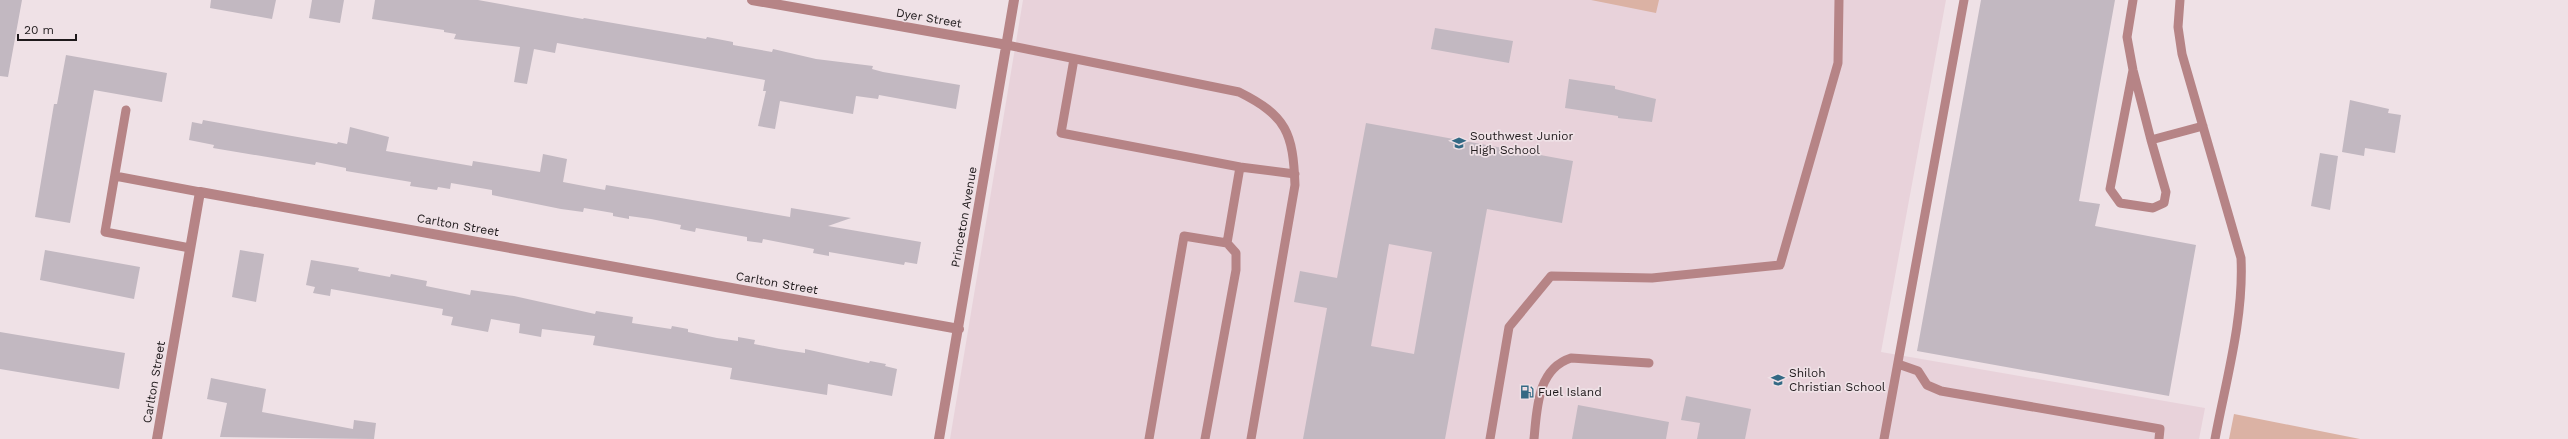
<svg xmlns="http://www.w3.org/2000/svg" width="2568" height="439" font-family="'Work Sans',sans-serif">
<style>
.built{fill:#e8d2da}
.green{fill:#dbb2a4}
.building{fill:#c2b8c1;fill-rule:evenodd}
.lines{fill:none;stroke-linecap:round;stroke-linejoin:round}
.service{stroke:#b68486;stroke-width:9}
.minor{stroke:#b68486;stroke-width:10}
.labels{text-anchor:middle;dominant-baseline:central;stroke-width:3.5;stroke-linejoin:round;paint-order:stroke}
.street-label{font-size:12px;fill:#1e191b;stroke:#efe1e6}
.poi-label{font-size:12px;fill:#1e191b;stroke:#efe1e6;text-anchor:start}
</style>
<rect width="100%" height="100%" fill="#efe1e6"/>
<path class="built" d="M1023,0H1946L1881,352L2205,408L2199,439H950Z"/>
<path class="green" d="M1591,0H1659L1656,13Z
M2234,414L2360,439H2229Z"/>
<path class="building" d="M0,0H22L8,77L0,76Z
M211,0H276L272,19L210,8Z
M312,0H344L340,23L309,18Z
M375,0H478L583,19L584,18L706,39L707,37L733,42V45L772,52L773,49L816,59L873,66L872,69L883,72L960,85L956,109L879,95L878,99L856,96L853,114L780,101L775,129L758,126L766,91H763L765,80L557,43L555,53L534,49L527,84L514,82L520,47L454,39L456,34L444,32V30L372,19Z
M1981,0H2115L2079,201L2100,204L2095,226L2196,245L2169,396L1917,351Z
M1435,28L1513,41L1509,63L1431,49Z
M66,55L167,73L162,102L94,90L70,223L35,217L54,104H57Z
M1569,79L1615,86V89L1656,99L1652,122L1618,118V116L1565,108Z
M2350,100L2389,109L2388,113L2401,115L2395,153L2365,148L2364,156L2342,152Z
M203,120L337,144L338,142L347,144L350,127L389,137L386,151L472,166L473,161L540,172L543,154L567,159L563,182L605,190L606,185L790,217L791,208L851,218L828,226L921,242L917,264L905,262L904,265L829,252V256L813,253L814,249L763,239L762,243L747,241V237L696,228L695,232L680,229L681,225L651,219L629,216V219L613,216V213L584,208L583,212L561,209L492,195V190L451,183L450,189L438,187L437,190L410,186L411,182L346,171V168L316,162L315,165L213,148L214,145L189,140L192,122L202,124Z
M1366,123L1573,161L1562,223L1487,209L1445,439H1303L1327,308L1294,302L1300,271L1337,278ZM1389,244L1432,252L1414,354L1371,346Z
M2320,153L2338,156L2330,210L2311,206Z
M45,250L140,267L134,299L40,280Z
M240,250L264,254L256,302L232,297Z
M311,260L359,268L358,271L390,277L391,274L427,281L426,286L470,295L471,290L514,296L595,314L596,311L633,317L632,323L671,329L672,326L688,329V332L717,338L738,341V337L755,340L754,344L779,349L805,353V349L869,363L870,361L886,364L885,366L897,369L892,396L828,384L827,395L730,379L732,368L593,345L595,336L542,329L541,337L519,333L520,324L491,319L488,332L451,325L453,317L442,315L443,309L331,289L330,296L313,293L315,287L306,285Z
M0,332L125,353L119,389L0,369Z
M211,378L266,389L262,412L353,429L354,420L376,423L374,439L220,437L227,403L207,399Z
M1686,396L1751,409L1745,439H1697L1700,423L1681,420Z
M1578,405L1669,422L1666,439H1572Z"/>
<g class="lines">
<path class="service" d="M2133,0L2127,37L2133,70L2151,140L2203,126
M2180,0L2178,27L2182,54L2241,258C2244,318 2226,380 2215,439
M1007,45L1239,92C1287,116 1293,133 1295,185L1251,439
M1074,59L1061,133L1240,167
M2133,70L2110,189L2120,203L2153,208L2164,203L2166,192L2151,140
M126,110L105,232L190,248
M115,176L200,192
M1227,243L1240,167L1295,174
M1898,364L1918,371L1927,385L1941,391L2160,429L2159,439
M1149,439L1184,236L1227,243L1236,253V270L1205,439
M1490,439L1509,327L1551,276L1652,278L1780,265L1838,63L1839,0
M1534,439C1537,409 1537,369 1571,358L1649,363
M1884,439L1964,0"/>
<path class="minor" d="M752,0L1007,45
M157,439L200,192L959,329
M939,439L1014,0"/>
</g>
<defs>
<g id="school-bare" transform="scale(1.08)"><path d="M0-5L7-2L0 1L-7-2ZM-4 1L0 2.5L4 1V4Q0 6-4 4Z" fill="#336984" stroke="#efe1e6" stroke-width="2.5" paint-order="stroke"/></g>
<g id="fuel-bare" transform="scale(1.08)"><path d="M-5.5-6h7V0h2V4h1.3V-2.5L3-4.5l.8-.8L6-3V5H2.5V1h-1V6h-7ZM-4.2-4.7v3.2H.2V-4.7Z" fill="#336984" stroke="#efe1e6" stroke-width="2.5" paint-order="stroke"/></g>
</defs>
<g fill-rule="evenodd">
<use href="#school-bare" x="1459" y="143"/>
<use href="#school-bare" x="1778" y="380"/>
<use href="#fuel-bare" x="1527" y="392"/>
</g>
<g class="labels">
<g class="street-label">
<text transform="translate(929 18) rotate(10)">Dyer Street</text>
<text transform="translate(964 217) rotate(-80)">Princeton Avenue</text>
<text transform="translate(458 225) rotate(10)">Carlton Street</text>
<text transform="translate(777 283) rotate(10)">Carlton Street</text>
<text transform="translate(154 382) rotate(-80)">Carlton Street</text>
</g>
<g class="poi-label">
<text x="1470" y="136">Southwest Junior<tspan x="1470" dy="14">High School</tspan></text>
<text x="1789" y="373">Shiloh<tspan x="1789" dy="14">Christian School</tspan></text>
<text x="1538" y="392">Fuel Island</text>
</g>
</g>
<path d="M18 34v6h58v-6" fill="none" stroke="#1e191b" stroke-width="2"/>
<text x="24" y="34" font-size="12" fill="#1e191b" stroke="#efe1e6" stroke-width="3" paint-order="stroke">20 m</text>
</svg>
